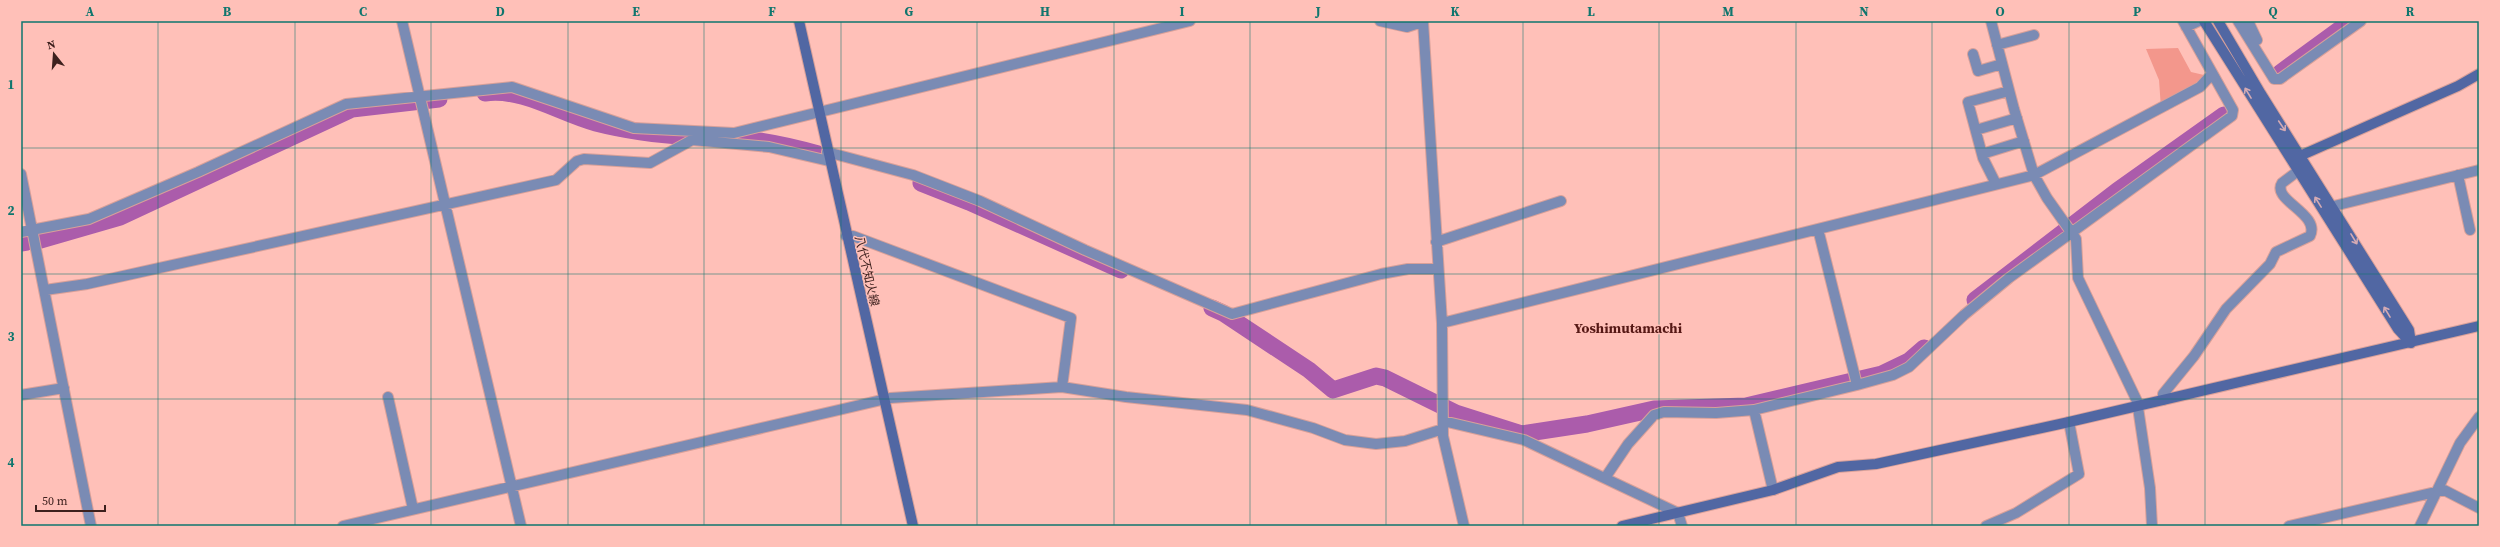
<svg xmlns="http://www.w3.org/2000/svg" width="2500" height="547" font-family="'Source Serif 4','Noto Sans JP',serif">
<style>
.green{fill:#f3978c}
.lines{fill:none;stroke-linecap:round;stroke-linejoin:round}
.river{stroke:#ab5cab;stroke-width:17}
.street-casing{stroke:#d8a099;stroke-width:12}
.secondary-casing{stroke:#d8a099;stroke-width:12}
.street{stroke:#7a8bb4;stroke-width:10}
.secondary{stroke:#5167a3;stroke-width:10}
.oneway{stroke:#d4aab3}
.grid{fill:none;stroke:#0f766e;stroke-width:1;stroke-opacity:0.55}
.labels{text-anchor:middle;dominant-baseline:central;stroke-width:3;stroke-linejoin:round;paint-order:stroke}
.street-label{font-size:12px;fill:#3d201d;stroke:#ffc0b8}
.quarter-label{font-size:14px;font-weight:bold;fill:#561815;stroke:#ffc0b8}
.neatline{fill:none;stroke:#0f766e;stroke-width:1.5}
.grid-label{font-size:13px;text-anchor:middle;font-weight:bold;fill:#0f766e}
</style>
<rect width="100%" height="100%" fill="#ffc0b8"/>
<path class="green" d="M2178,48L2191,72L2204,75L2196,84L2161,108L2159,80L2146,49Z"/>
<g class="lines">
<path class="river" d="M2280,73L2351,21
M485,93C524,88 559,113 596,123C627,131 660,135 692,137C702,137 712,136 723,137C755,139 787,145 818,154
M921,183L969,202L1121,270
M37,241L120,217L352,109L439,99
M21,243L27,242
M1975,300L2117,191L2224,115
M1212,308L1223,313L1309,370L1333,390L1376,376L1385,378L1456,413L1522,434L1587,424L1654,409L1746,406L1882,374L1909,361L1924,348"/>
<g class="street-casing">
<path id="street" d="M402,21L521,526
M1380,21L1407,27L1422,22
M1423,21L1442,323L1443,436L1464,526
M1991,21L2014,109L2034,175L2047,198L2076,239L2078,278L2137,401L2150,488L2152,526
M2238,21L2274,79H2280L2361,21
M2248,21L2257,40L2252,43
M2186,27L2199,21
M1997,45L2034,35
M1973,54L1978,71L2002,64
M1976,130L2017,118
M827,152L913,175L980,201L1085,250L1232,314L1381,274L1408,269H1437
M1982,154L2024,141
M21,174L91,526
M2458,175L2470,230
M1996,184L1983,158L1968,102L2009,91
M2334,206L2479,170
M1818,229L1857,385
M21,232L89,219L198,172L346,104L512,87L634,128L734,133L1190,21
M846,236H853L1071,318L1062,387
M1436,242L1561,201
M45,290L87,284L556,180L577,161L584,159L650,163L692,140L769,147L829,161
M1442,323L2034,175L2200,87L2212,74
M21,395L64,388
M388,397L413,509
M2163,400V394L2194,356L2226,309L2270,264L2276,252L2310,236C2321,214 2271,200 2282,183L2298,171
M1754,410L1773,490
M1443,421L1524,440L1678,513L1682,526
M1605,478L1628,444L1654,415L1664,412L1716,413L1754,410L1857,385L1893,375L1909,367L1964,315L2009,278L2232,116L2233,110L2183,21
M343,526L890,398L1062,387L1126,397L1247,410L1313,428L1345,440L1376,444L1405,441L1443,429
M1986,526L2016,513L2079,474L2069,422
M2289,526L2444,490L2479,508
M2420,526L2460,443L2479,417"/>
</g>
<g class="secondary-casing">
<path id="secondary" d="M799,21L913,526
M2204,21L2398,329L2411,343
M2218,21L2261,94L2409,330L2411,343
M2300,161L2302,155L2458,86L2479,74
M1622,526L1773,490L1838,467L1876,464L2069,422L2479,326"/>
</g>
<use href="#street" class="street"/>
<use href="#secondary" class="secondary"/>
</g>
<defs><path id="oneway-shaft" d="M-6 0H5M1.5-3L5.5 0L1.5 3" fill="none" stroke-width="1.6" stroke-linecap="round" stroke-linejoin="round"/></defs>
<g class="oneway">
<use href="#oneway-shaft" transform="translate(2248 93) rotate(-121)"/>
<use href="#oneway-shaft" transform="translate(2282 126) rotate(56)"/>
<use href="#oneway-shaft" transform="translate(2318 202) rotate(-122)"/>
<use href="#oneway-shaft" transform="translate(2354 239) rotate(59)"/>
<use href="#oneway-shaft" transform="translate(2387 312) rotate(-121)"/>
</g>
<path class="grid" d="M158,21V526M295,21V526M431,21V526M568,21V526M704,21V526M841,21V526M977,21V526M1114,21V526M1250,21V526M1386,21V526M1523,21V526M1659,21V526M1796,21V526M1932,21V526M2069,21V526M2205,21V526M2342,21V526M21,148H2479M21,274H2479M21,399H2479"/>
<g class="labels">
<g class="street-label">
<text transform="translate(867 271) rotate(77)">八代不知火線</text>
</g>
<g class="quarter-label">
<text x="1628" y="328">Yoshimutamachi</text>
</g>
</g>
<rect width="2500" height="547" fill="none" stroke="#ffc0b8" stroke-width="44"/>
<g transform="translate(54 54) rotate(343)" stroke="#ffc0b8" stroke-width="3" paint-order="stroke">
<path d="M0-3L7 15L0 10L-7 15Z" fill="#3d201d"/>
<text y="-6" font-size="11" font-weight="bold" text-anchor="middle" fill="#3d201d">N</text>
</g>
<path d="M36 505v6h69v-6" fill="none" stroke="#3d201d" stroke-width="2"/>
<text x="42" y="505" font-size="12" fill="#3d201d" stroke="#ffc0b8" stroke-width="3" paint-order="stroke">50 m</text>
<rect x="22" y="22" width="2456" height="503" class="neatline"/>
<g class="grid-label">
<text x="90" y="16">A</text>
<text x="227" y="16">B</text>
<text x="363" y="16">C</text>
<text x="500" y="16">D</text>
<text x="636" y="16">E</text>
<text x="772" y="16">F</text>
<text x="909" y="16">G</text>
<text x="1045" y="16">H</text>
<text x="1182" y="16">I</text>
<text x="1318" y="16">J</text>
<text x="1455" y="16">K</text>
<text x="1591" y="16">L</text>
<text x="1728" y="16">M</text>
<text x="1864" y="16">N</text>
<text x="2000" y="16">O</text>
<text x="2137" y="16">P</text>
<text x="2273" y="16">Q</text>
<text x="2410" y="16">R</text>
<text x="11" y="89">1</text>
<text x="11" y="215">2</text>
<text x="11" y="341">3</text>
<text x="11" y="467">4</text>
</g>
</svg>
